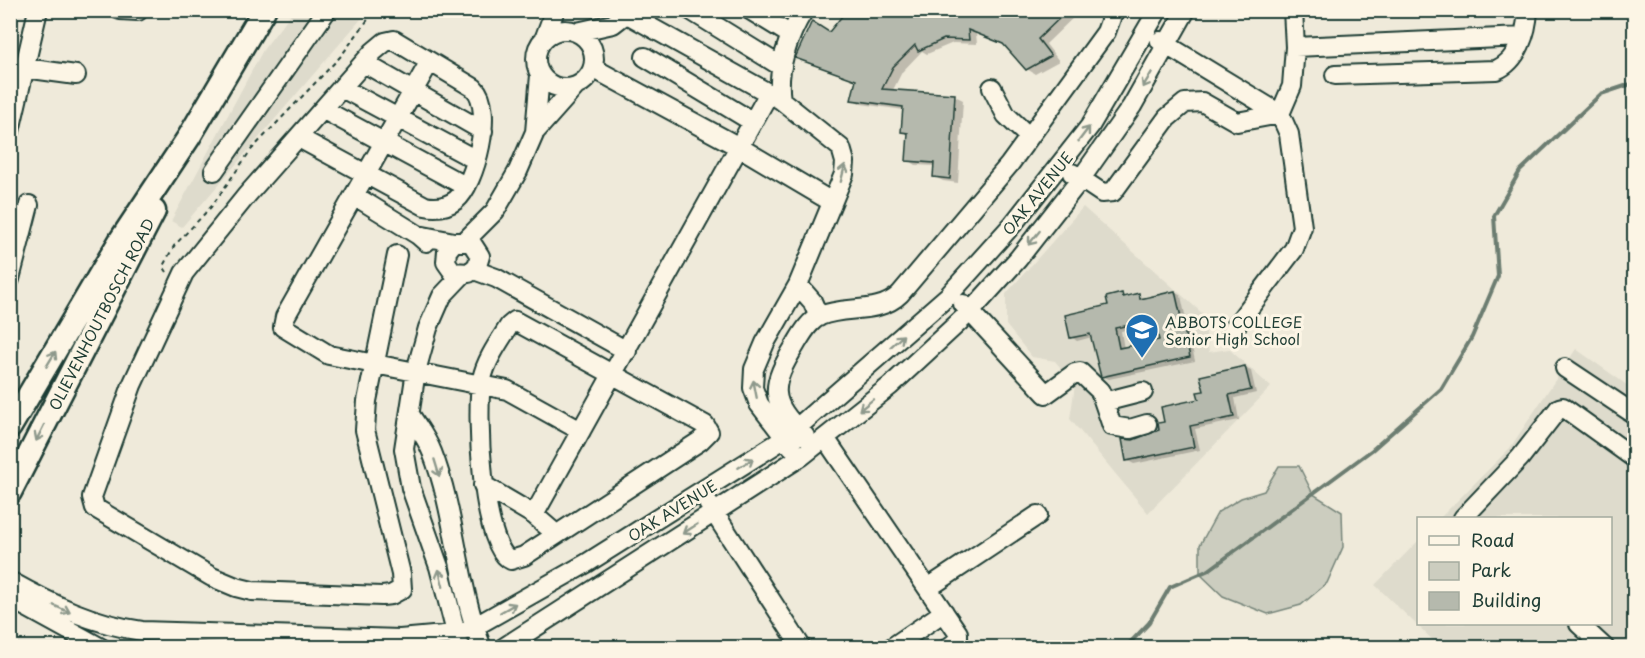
<svg xmlns="http://www.w3.org/2000/svg" width="1645" height="658" font-family="'Playpen Sans',sans-serif">
<style>
.built{fill:#dedbcc}
.green{fill:#cccdbf;stroke:#76857a;stroke-width:1.5}
.shadow{fill:#0003;fill-rule:evenodd}
.lines{fill:none;stroke-linecap:round;stroke-linejoin:round}
.stream{stroke:#6c7d71;stroke-width:4}
.building{fill:#b5b9ad;stroke:#1f3d34;stroke-width:1.5;fill-rule:evenodd}
.minor-casing{stroke:#1f3d34;stroke-width:22}
.major-casing{stroke:#1f3d34;stroke-width:27}
.path{stroke:#1f3d34;stroke-width:2;stroke-dasharray:4.5 4.5;stroke-linecap:butt}
.minor{stroke:#fcf5e5;stroke-width:18}
.major{stroke:#fcf5e5;stroke-width:22}
.oneway{stroke:#8e998c}
.labels{text-anchor:middle;dominant-baseline:central;stroke-width:6;stroke-linejoin:round;paint-order:stroke}
.street-label{font-size:15px;fill:#1f3d34;stroke:#fcf5e5}
.poi-label{font-size:15px;fill:#1f3d34;stroke:#fcf5e5;text-anchor:start}
</style>
<rect width="100%" height="100%" fill="#efeada"/>
<filter id="ink" filterUnits="userSpaceOnUse"><feTurbulence type="fractalNoise" baseFrequency=".0167" numOctaves="2"/><feDisplacementMap in="SourceGraphic" scale="12" xChannelSelector="R" yChannelSelector="G"/><feConvolveMatrix kernelMatrix="1 2 1 2 8 2 1 2 1" color-interpolation-filters="sRGB"/></filter>
<g filter="url(#ink)">
<path class="built" d="M293,11H368L182,227L171,221L263,50Z
M1083,207L1203,314L1209,352L1229,349L1271,387L1148,513L1070,419L1075,385L1055,361L1032,357L1006,325V294Z
M1576,349L1634,390V647H1440L1375,585L1418,541V624H1610V518H1440L1510,448Z"/>
<path class="green" d="M1279,466H1299L1313,494L1342,512L1343,547L1327,583L1301,605L1268,614L1223,596L1200,574V545L1218,512L1241,498L1264,491Z"/>
<path class="shadow" d="M850,10H1081L1046,44L1059,61L1035,74L1027,69L1006,46L976,33L977,44L953,43L927,54L922,51L902,72L892,92L955,96L963,100L958,183L943,181L935,177V166L916,165L908,160L909,135L903,131L904,110L861,104L853,99L857,81L797,58L830,33Z
M1175,292L1181,296L1195,361L1109,379L1102,376L1092,337L1077,341L1071,337L1122,295L1126,297L1138,295L1146,299ZM1157,323L1161,341L1124,349L1121,331Z
M1245,368L1251,371L1256,393L1235,398L1239,420L1195,429L1200,450L1134,464L1128,461L1133,441L1161,431L1165,423L1200,400L1205,392Z"/>
<g class="lines">
<path class="stream" d="M1125,648L1149,623L1170,587L1209,570L1372,450L1441,389L1472,337L1498,276L1494,216L1520,171L1601,94L1634,83"/>
</g>
<path class="building" d="M847,10H1068L1038,39L1051,56L1026,70L1003,44L968,30L969,40L944,39L918,51L915,45L893,67L882,89L955,94L950,179L933,177L934,163L906,161L908,133L901,132L903,107L851,100L856,80L795,58L812,21L829,32Z
M1175,291L1190,357L1101,377L1090,334L1070,338L1065,315L1108,305L1106,297L1122,293L1123,297L1139,293L1140,299ZM1154,320L1159,340L1119,348L1115,328Z
M1245,366L1251,390L1229,395L1234,417L1190,426L1194,447L1126,461L1122,439L1133,440L1159,430L1158,423L1164,422L1161,407L1199,399L1197,392L1204,391L1200,376Z"/>
<g class="lines">
<g class="minor-casing">
<path id="minor" d="M120,10L138,11
M690,10L782,67
M750,10L791,35
M1293,10L1295,47L1523,37
M627,14L781,100L841,148L845,162L844,174L798,285L765,343L754,369L753,388L759,404L792,447
M536 59a29 29 0 1 1 58 0a29 29 0 1 1-58 0Z
M577,32L613,24L631,10
M545,37L555,10
M1160,41L1280,114L1289,134L1302,227L1294,249L1231,332
M645,57L753,122
M364,63L483,131
M429,63L285,317L283,327L329,355L507,390L581,431
M10,66L76,75
M593,68L739,147L832,202
M1335,75L1496,70C1518,61 1527,32 1528,10
M342,88L476,160
M992,88L1006,115L1029,137
M781,100C776,70 788,36 804,10
M324,110L465,186
M10,131L38,10
M535,132L575,87
M299,138L425,206C435,208 447,207 456,200C475,185 495,108 474,88L394,40L385,42L373,52L247,195L184,273L132,385L92,497L95,508L212,577L236,587L252,591L382,596L391,595L402,589L401,574L365,430L367,401L397,255
M214,171L327,10
M1072,173L1102,193L1113,192L1167,118L1185,103L1202,102L1237,122L1280,114L1292,86L1295,47
M355,196L418,235L426,242
M418,235L454,242H471L480,256L477,266L469,273L453,272L446,262L447,251L454,242
M466,240L495,211L518,171L535,132L540,75
M474,270L496,278L627,351
M10,279L29,205
M798,285L812,301L819,317
M963,304L1046,394L1075,373L1080,372L1100,391L1112,426L1130,429L1147,424
M515,321L705,425L709,432L700,441L524,556L511,560C482,549 475,409 482,379C486,360 499,342 509,326Z
M1565,368L1634,414
M1104,402L1143,392
M411,416C418,427 427,439 432,452C456,513 457,584 482,648
M805,436C768,401 770,386 796,344C802,334 809,321 820,316C845,305 879,315 900,294L1009,165L1106,32L1114,10
M825,438L958,633V640L948,648
M483,485L534,515L556,534
M708,503L802,648
M534,515L769,93
M1463,518L1520,458L1559,408L1563,407L1634,458
M10,581C53,605 93,624 142,631L400,639L455,634L474,627L587,563L784,439L948,296L1013,224L1090,126L1158,10
M928,588L1038,515
M10,598L101,648
M1579,624L1605,648
M460,648L439,567L411,488L404,449L416,371L428,328L442,296L463,274
M503,648L802,456L890,386L971,311L1018,259L1080,180L1132,106L1186,10
M891,648L944,612"/>
</g>
<g class="major-casing">
<path id="major" d="M10,427L120,241L189,137L264,10
M10,492L154,211"/>
</g>
<path class="path" d="M167,272L163,266L174,246L211,207L251,150L341,56L375,10"/>
<use href="#minor" class="minor"/>
<use href="#major" class="major"/>
</g>
<defs><path id="oneway-shaft" d="M-6 0H5M1.5-3L5.5 0L1.5 3" fill="none" stroke-width="1.6" stroke-linecap="round" stroke-linejoin="round" transform="scale(1.5)"/></defs>
<g class="oneway">
<use href="#oneway-shaft" transform="translate(1147 80) rotate(121)"/>
<use href="#oneway-shaft" transform="translate(1084 134) rotate(-53)"/>
<use href="#oneway-shaft" transform="translate(843 173) rotate(-76)"/>
<use href="#oneway-shaft" transform="translate(1034 238) rotate(129)"/>
<use href="#oneway-shaft" transform="translate(897 341) rotate(-42)"/>
<use href="#oneway-shaft" transform="translate(51 359) rotate(-59)"/>
<use href="#oneway-shaft" transform="translate(755 389) rotate(-101)"/>
<use href="#oneway-shaft" transform="translate(866 405) rotate(141)"/>
<use href="#oneway-shaft" transform="translate(40 433) rotate(116)"/>
<use href="#oneway-shaft" transform="translate(746 463) rotate(-32)"/>
<use href="#oneway-shaft" transform="translate(437 468) rotate(73)"/>
<use href="#oneway-shaft" transform="translate(690 529) rotate(147)"/>
<use href="#oneway-shaft" transform="translate(441 578) rotate(-104)"/>
<use href="#oneway-shaft" transform="translate(508 608) rotate(-30)"/>
<use href="#oneway-shaft" transform="translate(62 609) rotate(24)"/>
</g>
</g>
<defs>
<g id="school-pin" transform="scale(1.725)"><path d="M0 17L-7.5 6A9.5 9.5 0 1 1 7.5 6Z" fill="#1f6fb2" stroke="#fcf5e5"/><path d="M0-5L7-2L0 1L-7-2ZM-4 1L0 2.5L4 1V4Q0 6-4 4Z" fill="#fff"/></g>
</defs>
<g fill-rule="evenodd">
<use href="#school-pin" x="1142" y="330"/>
</g>
<g class="labels">
<g class="street-label">
<text transform="translate(1037 193) rotate(-51)">OAK AVENUE</text>
<text transform="translate(101 314) rotate(-63)">OLIEVENHOUTBOSCH ROAD</text>
<text transform="translate(672 510) rotate(-32)">OAK AVENUE</text>
</g>
<g class="poi-label">
<text x="1165" y="321">ABBOTS COLLEGE<tspan x="1165" dy="17">Senior High School</tspan></text>
</g>
</g>
<rect width="1645" height="658" fill="none" stroke="#fcf5e5" stroke-width="36"/>
<rect x="18" y="18" width="1609" height="622" fill="none" stroke="#1f3d34" stroke-width="2" filter="url(#ink)"/>
<rect x="1417" y="517" width="195" height="108" fill="#fcf5e5" stroke="#a4ab9e" stroke-width="1.5"/>
<rect x="1429" y="536" width="30" height="9" fill="#fcf5e5" stroke="#a4ab9e" stroke-width="1.5"/>
<text x="1471" y="547" font-size="18" fill="#1f3d34">Road</text>
<rect x="1429" y="562" width="30" height="18" fill="#cccdbf" stroke="#a4ab9e" stroke-width="1.5"/>
<text x="1471" y="577" font-size="18" fill="#1f3d34">Park</text>
<rect x="1429" y="592" width="30" height="18" fill="#b5b9ad" stroke="#a4ab9e" stroke-width="1.5"/>
<text x="1471" y="607" font-size="18" fill="#1f3d34">Building</text>
</svg>
